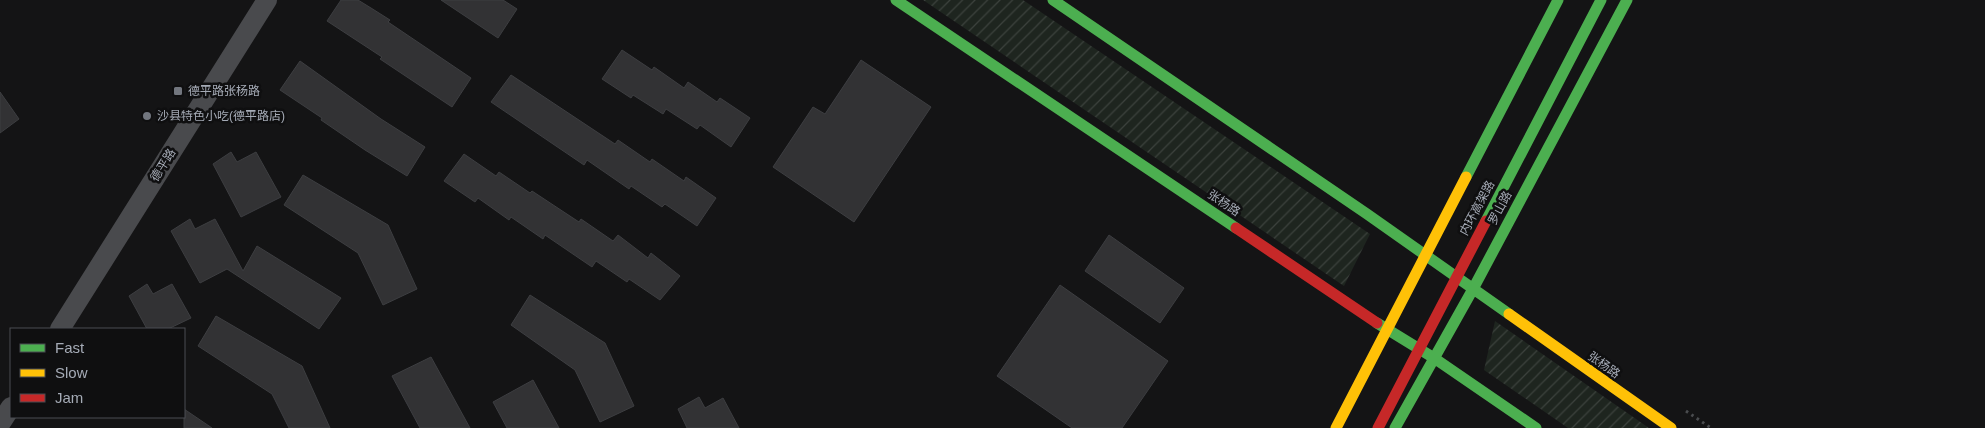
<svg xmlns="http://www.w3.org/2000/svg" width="1985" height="428" font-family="Helvetica,'Noto Sans SC',sans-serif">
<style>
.garden{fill:url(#garden-furrows)}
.building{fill:#323234;stroke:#3d3e41}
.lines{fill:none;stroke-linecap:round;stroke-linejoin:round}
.path{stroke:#4a4c4f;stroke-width:3;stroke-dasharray:2.5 4;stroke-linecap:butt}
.street{stroke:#494a4d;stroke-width:20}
.fast{stroke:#4caf50;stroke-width:11}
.slow{stroke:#ffc107;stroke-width:11}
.jam{stroke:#c62828;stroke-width:11}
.poi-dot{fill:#72767e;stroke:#0f0f10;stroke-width:2}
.labels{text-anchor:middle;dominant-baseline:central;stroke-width:5;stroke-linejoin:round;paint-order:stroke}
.poi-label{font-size:12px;fill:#a5abb6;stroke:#0f0f10;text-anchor:start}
.street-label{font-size:12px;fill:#a5abb6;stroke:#0f0f10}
</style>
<defs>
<pattern id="garden-furrows" width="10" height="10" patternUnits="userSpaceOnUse" patternTransform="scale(1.25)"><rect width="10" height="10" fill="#1e251f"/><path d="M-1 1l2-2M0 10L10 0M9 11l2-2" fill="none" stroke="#3c423d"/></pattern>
</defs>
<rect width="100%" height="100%" fill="#141415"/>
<path class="garden" d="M923,0H1023L1370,234L1344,286Z
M1495,321L1649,428H1568L1484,370Z"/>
<path class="building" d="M341,0H358L371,8L390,20L388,22L471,78L452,107L380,59L382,57L327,21Z
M441,0H503L517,9L498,38Z
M622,50L652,70L654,67L684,88L688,82L717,102L720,98L750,118L731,147L700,125L697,129L666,109L663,114L633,95L631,98L602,79Z
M861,60L931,107L854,222L773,167L813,107L825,114Z
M300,61L381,119L425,147L407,176L365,150L321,120L322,118L280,90Z
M511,75L615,144L618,140L650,162L652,159L684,181L686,177L716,198L697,226L665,204L662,207L631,186L629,189L587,160L584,165L491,102Z
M0,92L19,119L0,133Z
M231,152L237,162L256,152L281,197L241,217L213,164Z
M464,154L496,176L499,172L530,193L532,191L579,222L581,219L613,241L618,235L648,258L651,253L680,276L660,300L629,279L627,282L596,261L592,267L545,235L543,239L511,217L509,220L478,198L475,202L444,181Z
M303,175L388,225L417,289L383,305L358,253L284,205Z
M190,219L195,229L215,219L243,271L257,246L341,298L319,329L227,269L200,283L171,231Z
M1109,235L1184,288L1160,323L1085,271Z
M147,284L153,294L172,284L191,318L168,329H147L129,296Z
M1060,285L1168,361L1122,428H1072L997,376Z
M530,295L605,343L634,406L600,422L575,370L511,325Z
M216,316L302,366L330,428H289L272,394L198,346Z
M431,357L470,428H420L392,376Z
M533,380L559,428H507L493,402Z
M699,397L705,408L723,398L739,428H687L678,409Z
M184,409L212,428H184Z"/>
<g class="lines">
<path class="path" d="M1686,411L1711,428"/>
<path class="street" d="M60,329L267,0
M0,424L11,407"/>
<path class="fast" d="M896,0L1236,228
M1053,0L1367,214L1509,314
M1466,177L1558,0
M1486,221L1601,0
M1377,323L1434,358L1536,428
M1395,428L1473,289L1627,0"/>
<path class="slow" d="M1509,314L1671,428
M1336,428L1466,177"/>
<path class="jam" d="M1236,228L1377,323
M1378,428L1486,221"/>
</g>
<g class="poi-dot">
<rect x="173" y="86" width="10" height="10" rx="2.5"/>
<circle cx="147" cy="116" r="5"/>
</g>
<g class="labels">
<g class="poi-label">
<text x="188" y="91">德平路张杨路</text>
<text x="157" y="116">沙县特色小吃(德平路店)</text>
</g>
<g class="street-label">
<text transform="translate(163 165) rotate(-58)">德平路</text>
<text transform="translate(1224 203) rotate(34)">张杨路</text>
<text transform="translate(1477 208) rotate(-62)">内环高架路</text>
<text transform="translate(1500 208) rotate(-62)">罗山路</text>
<text transform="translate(1604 365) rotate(35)">张杨路</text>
</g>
</g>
<rect x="10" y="328" width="175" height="90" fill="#0f0f10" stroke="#4b4d52"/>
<rect x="20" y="344" width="25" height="8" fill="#4caf50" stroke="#4b4d52"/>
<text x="55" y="353" font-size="15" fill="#a5abb6">Fast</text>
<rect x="20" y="369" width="25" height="8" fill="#ffc107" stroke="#4b4d52"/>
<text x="55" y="378" font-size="15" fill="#a5abb6">Slow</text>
<rect x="20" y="394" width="25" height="8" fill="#c62828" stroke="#4b4d52"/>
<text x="55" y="403" font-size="15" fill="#a5abb6">Jam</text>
</svg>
